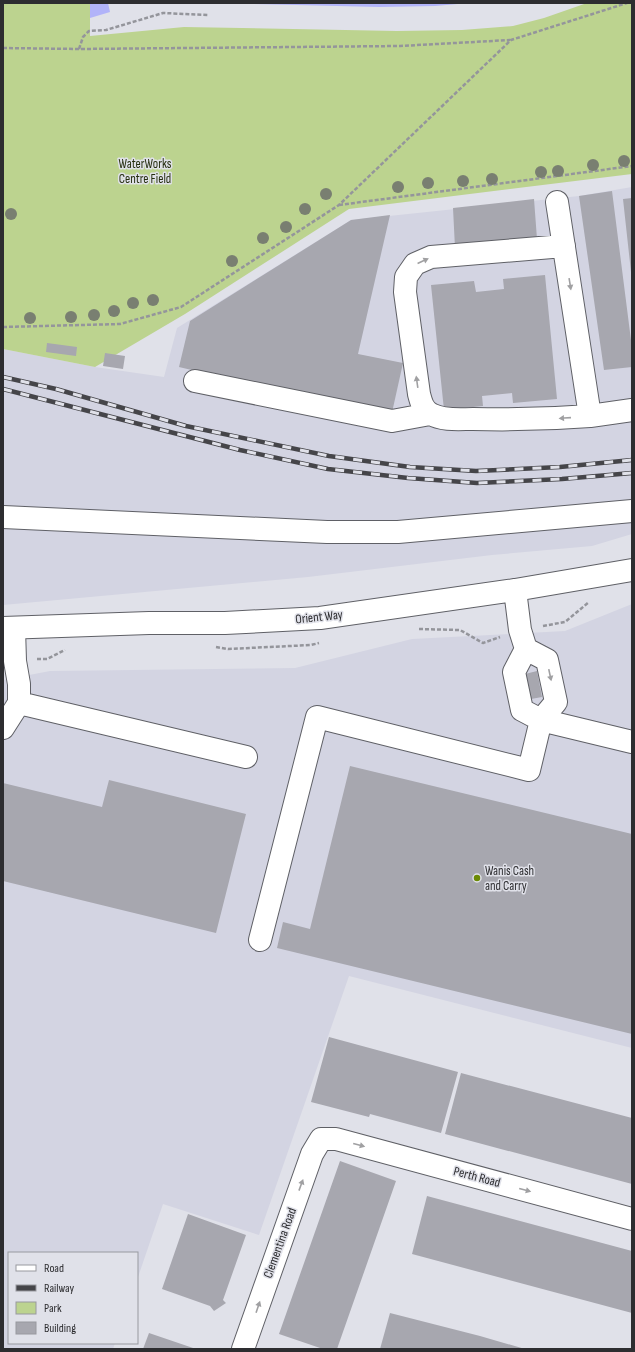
<svg xmlns="http://www.w3.org/2000/svg" width="635" height="1352" font-family="'Sofia Sans Condensed',sans-serif">
<style>
.built{fill:#d3d4e2}
.green{fill:#bcd38f}
.water{fill:#b1b3f9}
.building{fill:#a7a7af}
.lines{fill:none;stroke-linecap:round;stroke-linejoin:round}
.minor-casing{stroke:#5f6066;stroke-width:24}
.path{stroke:#94959b;stroke-width:2.5;stroke-dasharray:4 2;stroke-linecap:butt}
.minor{stroke:#fff;stroke-width:22}
.rail-casing{stroke:#454549;stroke-width:4.5}
.rail{stroke:#e0e1e9;stroke-width:3;stroke-dasharray:9;stroke-linecap:butt}
.tree{fill:#797f71}
.oneway{fill:#a0a0a2}
.poi-dot{fill:#6c8a04;stroke:#e0e1e9;stroke-width:1.5}
.labels{text-anchor:middle;dominant-baseline:central;stroke-width:3;stroke-linejoin:round;paint-order:stroke}
.park-label{font-size:13px;fill:#252e0f;stroke:#e0e1e9}
.street-label{font-size:13px;fill:#2d2d30;stroke:#e0e1e9}
.poi-label{font-size:13px;fill:#2d2d30;stroke:#e0e1e9;text-anchor:start}
</style>
<rect width="100%" height="100%" fill="#e0e1e9"/>
<path class="built" d="M632,187V534L592,546L492,555L308,577L3,605V349L95,367L164,377L177,328L351,220L579,196Z
M632,604V1048L349,976L259,1235L163,1204L137,1280V1253H9V1343H115L113,1349H3V680L50,671L295,668L412,639L565,631Z"/>
<path class="green" d="M3,3H90V36L184,27L397,31L462,30L513,26L544,18L587,3H632V174L349,209L185,314L95,367L3,349Z"/>
<path class="water" d="M90,3H108L110,12L90,18Z
M208,3H469L435,6L379,7Z"/>
<path class="building" d="M612,191L632,348V367L604,370L579,196Z
M632,198V272H631L623,199Z
M534,199L537,239L455,248L453,208Z
M390,215L358,354L403,363L391,417L179,367L190,321L351,220Z
M545,275L557,399L513,403L512,393L482,396L483,406L444,410L431,285L474,281L476,292L504,289L503,279Z
M47,343L77,347L76,356L46,352Z
M105,353L125,356L123,369L103,366Z
M537,671L542,697L531,699L525,674Z
M350,766L632,834V1034L277,948L283,922L310,929Z
M109,780L246,814L216,933L3,881V783L102,807Z
M329,1037L458,1072L441,1133L370,1114L369,1117L311,1102Z
M461,1073L632,1118V1184L445,1134Z
M340,1161L396,1181L337,1349H323L279,1334Z
M427,1196L632,1251V1313L412,1254Z
M188,1214L246,1235L223,1300L226,1303L214,1311L210,1306L162,1289Z
M390,1313L480,1336L525,1349H380Z
M149,1333L196,1349H143Z"/>
<g class="lines">
<g class="minor-casing">
<path id="minor" d="M557,202L590,416C551,419 512,420 473,419C460,419 443,421 431,414C423,410 421,402 419,394L405,292L406,277L415,264L431,257L564,246
M195,381L392,421L430,414
M590,416L632,410
M3,517L327,532H398L632,511
M3,628L149,623H225L320,618L515,590L632,570
M526,649L514,672L522,710L541,720L632,742
M19,703L246,757
M3,728L19,703V684L15,661L14,628
M260,940L317,717L529,770L541,720L556,702L547,660L526,649L520,630L515,590
M243,1349L312,1154L321,1139H336L632,1219"/>
</g>
<path class="path" d="M3,48L79,49L400,46L510,40
M79,49L83,37L89,31L106,30L163,13L208,15
M339,205L632,166
M3,327L120,324L181,307L339,205L511,40L627,3
M543,626L565,622L589,602
M419,629L460,630L483,643L500,637
M216,647L228,649L311,645L319,643
M37,659H47L65,650"/>
<use href="#minor" class="minor"/>
<g class="rail-casing">
<path id="rail" d="M3,377L56,389L186,426L329,456L410,467L476,471L560,467L632,460
M3,389L240,450L328,469L408,478L477,483L562,479L632,473"/>
</g>
<use href="#rail" class="rail"/>
</g>
<g class="tree">
<circle cx="624" cy="161" r="6"/>
<circle cx="593" cy="165" r="6"/>
<circle cx="558" cy="171" r="6"/>
<circle cx="541" cy="172" r="6"/>
<circle cx="492" cy="179" r="6"/>
<circle cx="463" cy="181" r="6"/>
<circle cx="428" cy="183" r="6"/>
<circle cx="398" cy="187" r="6"/>
<circle cx="326" cy="194" r="6"/>
<circle cx="305" cy="209" r="6"/>
<circle cx="11" cy="214" r="6"/>
<circle cx="286" cy="227" r="6"/>
<circle cx="263" cy="238" r="6"/>
<circle cx="232" cy="261" r="6"/>
<circle cx="153" cy="300" r="6"/>
<circle cx="133" cy="303" r="6"/>
<circle cx="114" cy="311" r="6"/>
<circle cx="94" cy="315" r="6"/>
<circle cx="71" cy="317" r="6"/>
<circle cx="30" cy="318" r="6"/>
</g>
<defs><path id="oneway-solid" d="M-6-.8H1V-3.2L6.5 0L1 3.2V.8H-6Z"/></defs>
<g class="oneway">
<use href="#oneway-solid" transform="translate(423 261) rotate(-25)"/>
<use href="#oneway-solid" transform="translate(570 284) rotate(81)"/>
<use href="#oneway-solid" transform="translate(417 382) rotate(-98)"/>
<use href="#oneway-solid" transform="translate(565 418) rotate(176)"/>
<use href="#oneway-solid" transform="translate(550 675) rotate(78)"/>
<use href="#oneway-solid" transform="translate(359 1145) rotate(15)"/>
<use href="#oneway-solid" transform="translate(301 1185) rotate(-70)"/>
<use href="#oneway-solid" transform="translate(525 1190) rotate(15)"/>
<use href="#oneway-solid" transform="translate(258 1307) rotate(-71)"/>
</g>
<circle class="poi-dot" cx="477" cy="878" r="4"/>
<g class="labels">
<g class="park-label">
<text x="145" y="164">WaterWorks<tspan x="145" dy="15">Centre Field</tspan></text>
</g>
<g class="street-label">
<text transform="translate(319 617) rotate(-6)">Orient Way</text>
<text transform="translate(477 1177) rotate(15)">Perth Road</text>
<text transform="translate(280 1243) rotate(-70)">Clementina Road</text>
</g>
<g class="poi-label">
<text x="485" y="871">Wanis Cash<tspan x="485" dy="15">and Carry</tspan></text>
</g>
</g>
<rect width="635" height="1352" fill="none" stroke="#2d2d30" stroke-width="8"/>
<rect x="8" y="1252" width="130" height="92" fill="#e0e1e9" stroke="#98999f"/>
<rect x="16" y="1265" width="20" height="6" fill="#ffffff" stroke="#98999f"/>
<text x="44" y="1272" font-size="12" fill="#2d2d30">Road</text>
<rect x="16" y="1285" width="20" height="6" fill="#454549" stroke="#98999f"/>
<text x="44" y="1292" font-size="12" fill="#2d2d30">Railway</text>
<rect x="16" y="1302" width="20" height="12" fill="#bcd38f" stroke="#98999f"/>
<text x="44" y="1312" font-size="12" fill="#2d2d30">Park</text>
<rect x="16" y="1322" width="20" height="12" fill="#a7a7af" stroke="#98999f"/>
<text x="44" y="1332" font-size="12" fill="#2d2d30">Building</text>
</svg>
